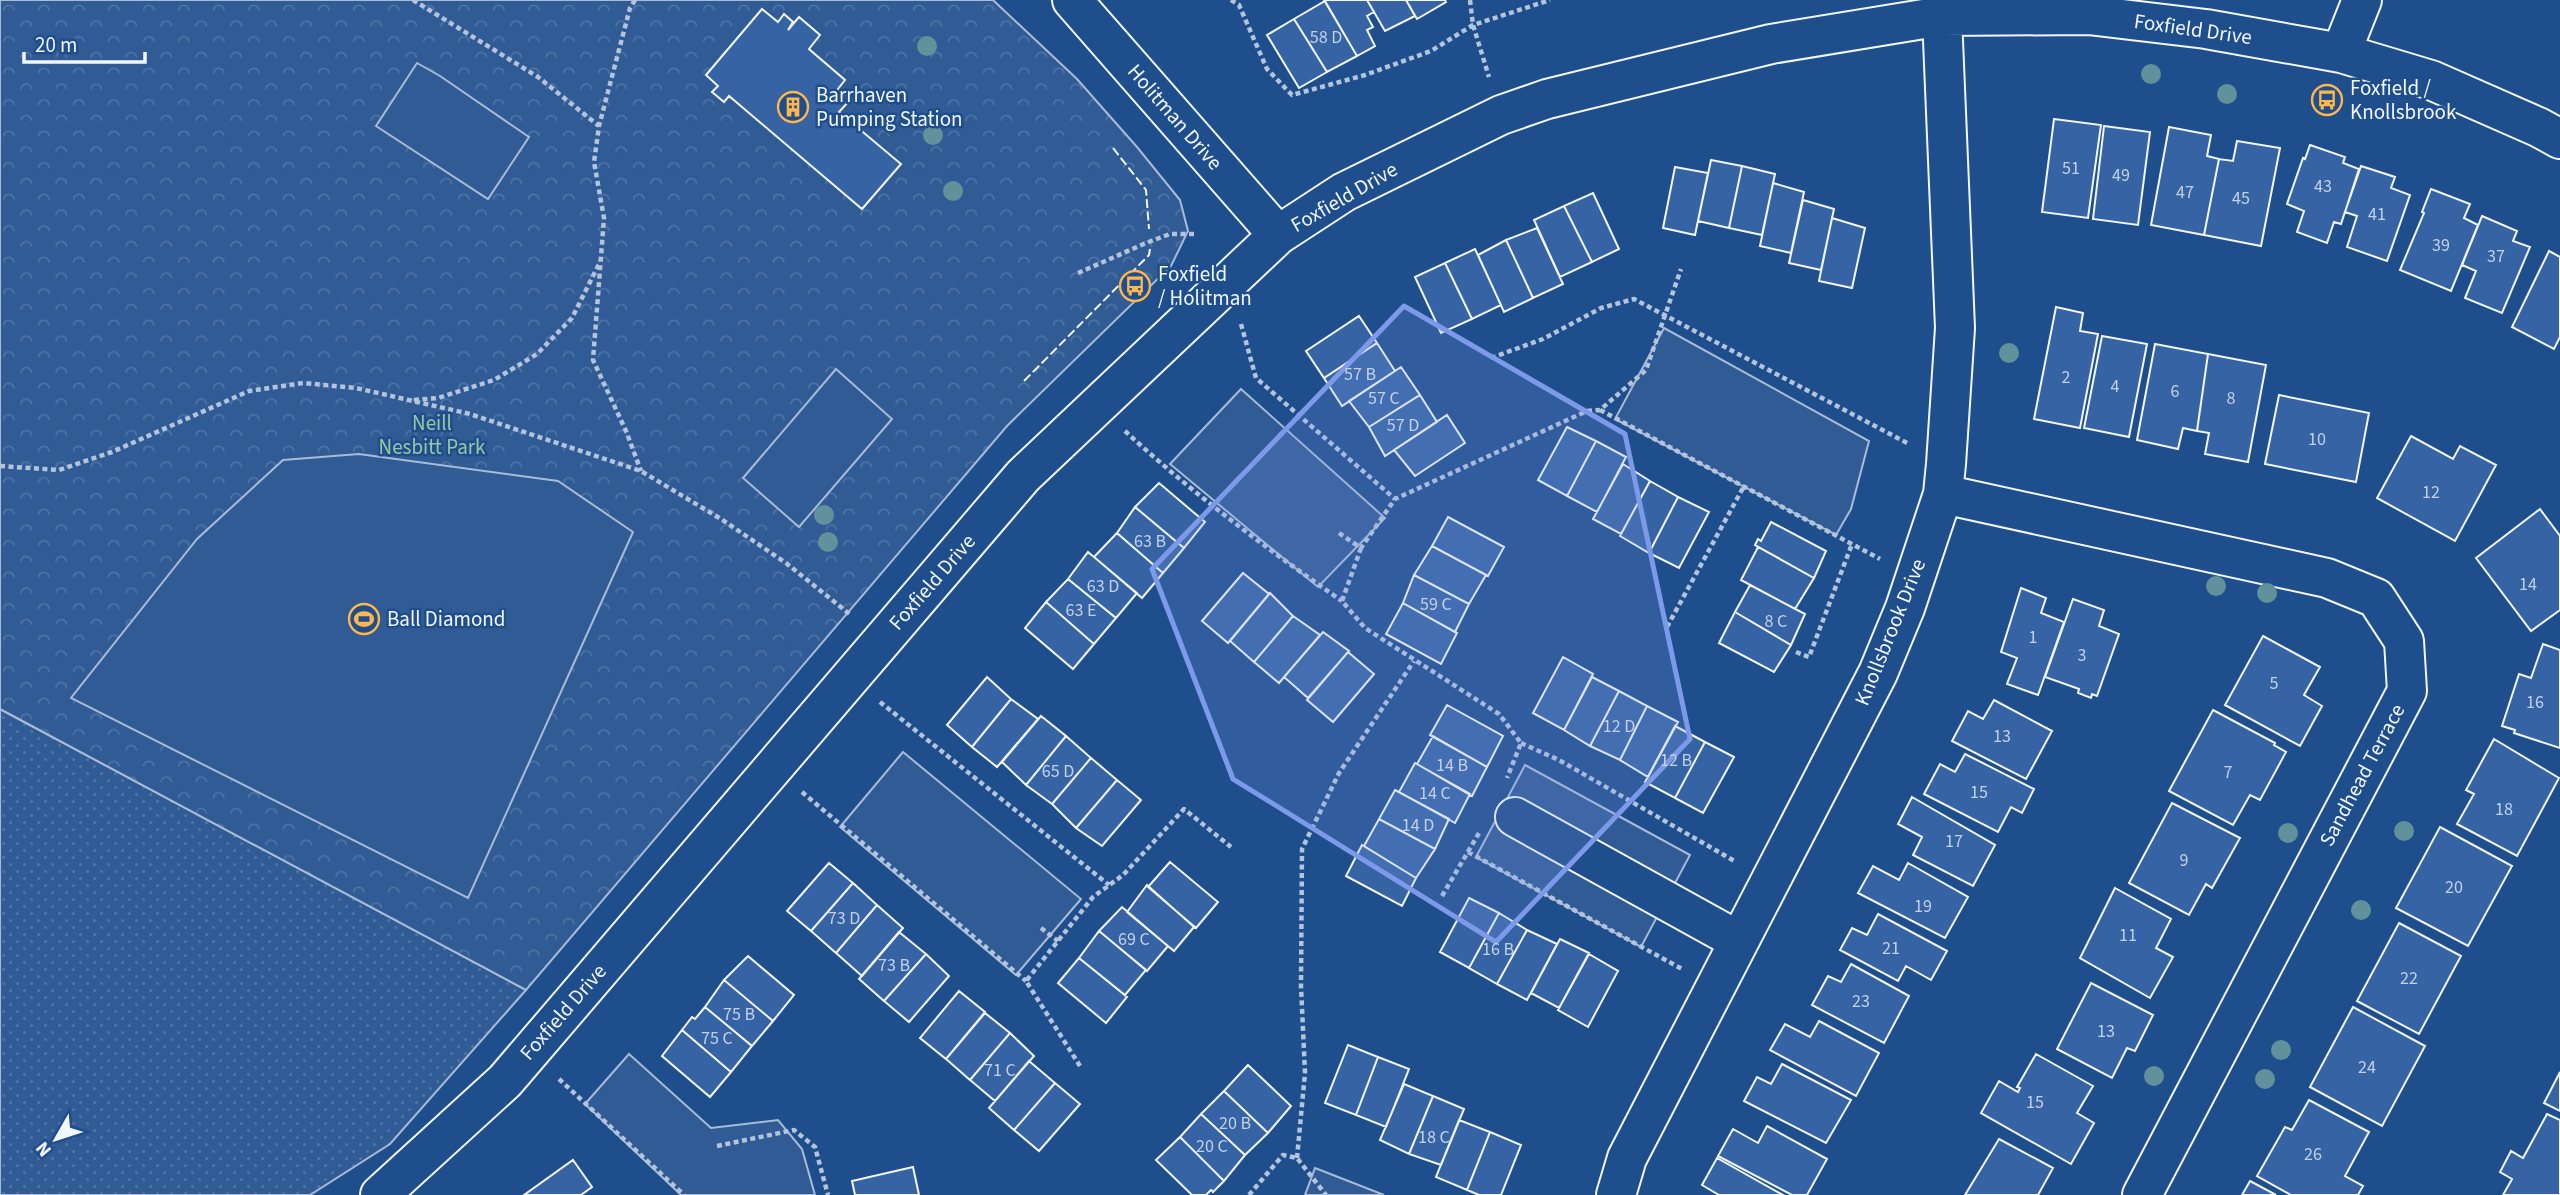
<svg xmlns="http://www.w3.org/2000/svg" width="2560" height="1195" font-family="'Source Sans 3',sans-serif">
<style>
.grass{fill:url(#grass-dots);stroke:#a8bbd7;stroke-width:2}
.park{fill:url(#park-crowns);stroke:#a8bbd7;stroke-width:2}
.pitch{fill:#305b95;stroke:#a8bbd7;stroke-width:2}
.building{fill:#3563a3;stroke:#f2f6ff;stroke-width:2}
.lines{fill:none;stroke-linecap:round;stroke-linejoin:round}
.minor-casing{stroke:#f2f6ff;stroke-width:42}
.path{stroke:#b3c4dc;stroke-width:4.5;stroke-dasharray:5 3.5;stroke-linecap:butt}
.minor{stroke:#1f4e8c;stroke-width:38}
.fence{stroke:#f2f6ff;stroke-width:2;stroke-dasharray:9 3.5;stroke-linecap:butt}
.tree{fill:#61919a}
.marked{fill:#7d9aea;fill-opacity:0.2;stroke:#7d9aea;stroke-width:5;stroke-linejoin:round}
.labels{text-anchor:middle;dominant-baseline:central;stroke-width:5;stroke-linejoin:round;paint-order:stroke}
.number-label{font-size:18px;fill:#c3d1e8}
.street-label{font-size:21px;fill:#f2f6ff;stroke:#1f4e8c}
.poi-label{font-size:21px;fill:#f2f6ff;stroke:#1f4e8c;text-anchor:start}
.park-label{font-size:21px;fill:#97c8a6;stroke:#1f4e8c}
</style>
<defs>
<pattern id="grass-dots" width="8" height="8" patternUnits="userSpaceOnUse" patternTransform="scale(1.75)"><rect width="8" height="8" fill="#305b95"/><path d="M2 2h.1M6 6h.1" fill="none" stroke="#4e73a5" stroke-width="1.8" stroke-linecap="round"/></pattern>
<pattern id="park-crowns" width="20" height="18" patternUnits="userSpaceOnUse" patternTransform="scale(1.75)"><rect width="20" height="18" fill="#305b95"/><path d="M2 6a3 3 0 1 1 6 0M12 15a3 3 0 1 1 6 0" fill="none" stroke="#4e73a5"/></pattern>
</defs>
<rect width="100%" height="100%" fill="#1f4e8c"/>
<path class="grass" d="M0,709L526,990L390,1144L310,1195H0Z"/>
<path class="park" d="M0,0H993L1077,79L1137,147L1180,200L1188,231L1171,266L1007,426L526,990L0,709Z"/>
<path class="pitch" d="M417,63L440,76L529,137L488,199L376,126Z
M1664,328L1869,441L1851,509L1836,535L1615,419Z
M836,369L892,419L799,527L743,478Z
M1241,389L1385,518L1318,587L1170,464Z
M359,454L558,481L633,532L468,898L71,698L197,539L283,460Z
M903,752L1081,899L1016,975L840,827Z
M1525,765L1690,855L1641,947L1476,857Z
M629,1054L711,1128L778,1120L802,1149L815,1195H681L585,1104Z
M1315,1168L1384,1195H1305Z"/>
<path class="building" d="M1324,0H1367L1374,12L1367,16L1373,27L1367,30L1375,46L1357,56Z
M1367,0H1406L1415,16L1385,31Z
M1406,0H1445L1446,2L1417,19Z
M1325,1L1357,56L1327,72L1294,19Z
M762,9L778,22L784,14L793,22L788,30L799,17L820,35L809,49L845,80L838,89L851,99L839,112L901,164L862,209L729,96L724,102L712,92L718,86L706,75Z
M1294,19L1327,72L1299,88L1267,35Z
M2054,119L2101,125L2088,218L2042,212Z
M2104,126L2150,132L2138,225L2093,219Z
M2169,127L2211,135L2207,156L2219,159L2204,235L2151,225Z
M2237,141L2280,148L2261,246L2204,235L2219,159L2233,161Z
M2310,145L2345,157L2343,163L2359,169L2341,224L2334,222L2327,243L2297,232L2304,211L2287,204L2303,158L2305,159Z
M1711,160L1742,166L1729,228L1698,221Z
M1742,166L1775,174L1762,235L1729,228Z
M2361,166L2395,177L2391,188L2410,195L2387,261L2347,247L2357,216L2345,212Z
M1675,167L1708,173L1695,235L1663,228Z
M1773,183L1804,192L1791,253L1760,246Z
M2431,189L2470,204L2464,218L2478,225L2451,291L2400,270L2424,213L2422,212Z
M1593,193L1619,249L1592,262L1564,206Z
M1803,200L1834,209L1821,270L1789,263Z
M1564,206L1592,262L1560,277L1534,220Z
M2482,216L2517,231L2513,241L2530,247L2502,313L2465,298L2476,271L2462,265Z
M1832,218L1865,228L1852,288L1819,281Z
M1537,228L1563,284L1533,298L1506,240Z
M1506,240L1533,298L1504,312L1478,255Z
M1475,249L1501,305L1472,319L1445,263Z
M2549,251L2560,257V337L2554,349L2512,327Z
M1445,263L1472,319L1441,333L1415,277Z
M2056,307L2083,313L2080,331L2098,334L2080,428L2034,419Z
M1359,316L1377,343L1324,378L1306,351Z
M2102,336L2147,344L2129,437L2084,428Z
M1377,343L1395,371L1342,406L1324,378Z
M2155,344L2208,354L2197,431L2183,428L2178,449L2137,440Z
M2208,354L2266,365L2248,462L2205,454L2209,433L2197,431Z
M1401,367L1420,395L1369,427L1349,401Z
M1420,395L1437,422L1385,456L1369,427Z
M2279,395L2369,413L2356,482L2265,464Z
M1447,415L1465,443L1415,476L1394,450Z
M1567,427L1596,441L1567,496L1538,480Z
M2411,436L2453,459L2460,446L2496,465L2455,541L2377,498Z
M1596,441L1626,457L1597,512L1567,496Z
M1623,464L1650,481L1621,534L1593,519Z
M1650,481L1678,497L1649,553L1620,536Z
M1159,483L1205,522L1184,548L1135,507Z
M1678,497L1709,512L1679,568L1649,553Z
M1135,507L1184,548L1163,573L1117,533Z
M2540,509L2560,536V610L2531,631L2476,558Z
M1448,517L1504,547L1488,576L1432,546Z
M1771,522L1826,551L1814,578L1755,545L1758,539L1761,541Z
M1117,533L1163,573L1142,598L1094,557Z
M1432,546L1486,575L1469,604L1414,575Z
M1758,547L1814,578L1795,609L1741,580Z
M1088,552L1137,593L1116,618L1068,579Z
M1243,573L1269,594L1228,643L1202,621Z
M1414,575L1469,604L1455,632L1403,603Z
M1068,579L1116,618L1094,644L1046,602Z
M1750,585L1805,614L1791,645L1735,612Z
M2021,588L2046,598L2041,613L2064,622L2038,695L2007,684L2017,658L2001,652Z
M1270,593L1293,616L1254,662L1230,641Z
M2073,599L2104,610L2099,626L2119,634L2097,696L2092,694L2091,698L2078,693L2079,689L2045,677Z
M1046,602L1094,644L1073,669L1025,628Z
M1403,603L1457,633L1441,664L1386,634Z
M1735,612L1791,645L1774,672L1719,643Z
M1293,616L1320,635L1279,683L1254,662Z
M1323,632L1349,651L1308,698L1284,677Z
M2263,636L2320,667L2304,695L2322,706L2300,746L2225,705Z
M2543,644L2560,650V748L2514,733L2515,730L2502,726L2519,674L2531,678Z
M1348,652L1374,674L1333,722L1307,700Z
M1563,657L1593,674L1564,730L1533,713Z
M987,677L1011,699L972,747L947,725Z
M1592,677L1619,691L1590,746L1564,730Z
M1619,691L1647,706L1620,760L1590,746Z
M1011,699L1038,719L997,767L972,747Z
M1994,700L2052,731L2026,779L1952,741L1968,711L1983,719Z
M1447,705L1503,736L1487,767L1430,735Z
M1647,706L1678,722L1648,777L1620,760Z
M2213,710L2275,743L2274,745L2286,752L2260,800L2250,795L2233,825L2169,791Z
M1041,716L1066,736L1026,785L1002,762Z
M1675,726L1705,742L1675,798L1645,782Z
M1066,736L1091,758L1052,804L1026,785Z
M1433,736L1487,767L1472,796L1417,764Z
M2494,739L2559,778L2517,856L2457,824L2474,794L2466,790Z
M1705,742L1734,757L1703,813L1675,798Z
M1965,754L2034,789L2022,813L2011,807L1998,832L1924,794L1940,764L1955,772Z
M1091,758L1117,780L1076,828L1052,804Z
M1415,763L1470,794L1455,823L1399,792Z
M1117,780L1141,800L1102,846L1076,828Z
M1395,790L1449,819L1435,849L1379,819Z
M1912,797L1995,845L1973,886L1913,855L1922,837L1898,824Z
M2172,803L2240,838L2212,888L2206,884L2189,915L2129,883Z
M1379,819L1435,849L1416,878L1364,846Z
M2440,827L2512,866L2468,946L2396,908Z
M1362,845L1416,878L1402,906L1346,876Z
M1170,862L1218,902L1196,928L1148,887Z
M829,863L853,883L811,931L787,911Z
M1908,863L1968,897L1945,938L1858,893L1873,866L1899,880Z
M853,883L877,905L836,953L811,931Z
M1147,885L1194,927L1174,951L1127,912Z
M2115,888L2171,919L2156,948L2173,957L2150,998L2080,958Z
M1469,898L1499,913L1469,968L1440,952Z
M877,905L903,928L862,976L836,953Z
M1122,907L1168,946L1147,971L1099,931Z
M1499,913L1527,930L1497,984L1469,968Z
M1878,914L1947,951L1931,980L1906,966L1898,981L1840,950L1852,928L1867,935Z
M2399,923L2461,956L2419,1034L2357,1001Z
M1527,930L1557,944L1527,1000L1497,984Z
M1099,931L1146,970L1125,995L1079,958Z
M899,932L926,954L884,1001L859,979Z
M1560,939L1589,953L1559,1008L1531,993Z
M926,954L949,976L909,1022L884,1001Z
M1589,954L1618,971L1588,1027L1558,1010Z
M748,956L794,995L773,1021L724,980Z
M1079,958L1127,997L1106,1023L1058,983Z
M1851,964L1909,996L1884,1043L1812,1005L1828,976L1841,982Z
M724,980L773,1021L752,1046L705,1007Z
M2091,983L2153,1015L2135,1051L2127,1048L2112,1078L2057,1049Z
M959,991L985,1012L946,1059L920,1038Z
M705,1007L752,1046L731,1072L682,1030L692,1017L695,1019Z
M2353,1007L2425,1046L2382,1126L2310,1087Z
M985,1013L1010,1033L970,1080L946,1059Z
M1819,1021L1879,1053L1856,1096L1770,1050L1785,1024L1810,1037Z
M682,1030L731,1072L710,1097L662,1056Z
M1010,1033L1034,1056L995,1101L970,1080Z
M1348,1045L1378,1057L1356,1115L1325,1103Z
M2036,1054L2093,1086L2077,1113L2094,1123L2071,1164L1981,1113L1999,1081L2018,1092L2020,1088L2017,1087Z
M1378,1057L1409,1069L1386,1127L1356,1115Z
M1029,1061L1055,1083L1014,1130L989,1108Z
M1782,1064L1851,1100L1826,1143L1744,1101L1757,1077L1771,1084Z
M1248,1065L1291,1106L1268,1133L1224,1091Z
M2560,1072V1111L2544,1103Z
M1055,1083L1080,1104L1039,1151L1014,1130Z
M1404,1084L1433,1096L1409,1154L1380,1140Z
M1224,1091L1268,1133L1245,1155L1201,1114Z
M1433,1096L1464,1109L1441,1165L1409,1154Z
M2309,1100L2369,1132L2345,1176L2363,1186L2358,1195H2291L2257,1176L2285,1127L2292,1130Z
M1201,1114L1245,1155L1224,1181L1180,1137Z
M2547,1114L2560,1120V1195H2503L2512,1179L2500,1172L2511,1151L2523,1158Z
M1459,1120L1490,1132L1467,1190L1436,1177Z
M1767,1126L1827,1159L1807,1195H1792L1718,1156L1733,1129L1758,1143Z
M1490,1132L1521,1145L1501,1195H1479L1467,1190Z
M1180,1137L1224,1181L1213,1192L1211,1190L1206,1195H1192L1156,1160Z
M1999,1139L2053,1168L2038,1195H1965Z
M1717,1158L1783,1195H1719L1702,1185Z
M573,1160L592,1187L581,1195H524Z
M913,1167L919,1195H855L852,1181Z
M2250,1181L2276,1195H2242Z"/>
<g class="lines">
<g class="minor-casing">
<path id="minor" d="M1072,0L1278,235
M2341,53L2362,0
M1943,494L2327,578L2376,598L2404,641L2407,691L2142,1195
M1515,817L1739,941
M380,1195L505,1081L1023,476L1278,235L1344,192L1501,115L1547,99L1771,44L1942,16L2088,15L2206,29L2341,53L2431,80L2538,127L2560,139
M1616,1195L1627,1158L1878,673L1905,608L1943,494L1946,464L1955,328L1942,16"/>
</g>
<path class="path" d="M413,0L538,77L599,126
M635,0L630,8L599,126L594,162L604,218L593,360L626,431L641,471
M1231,0L1239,5L1267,69L1292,95L1365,75L1431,51L1473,25L1550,0
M1470,0L1473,25L1489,77
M1078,273L1146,243L1170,234H1194
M1241,324L1256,378L1395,499
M1491,358L1543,339L1601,308L1634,299L1909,444
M414,400L438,398L494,380L537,354L572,318L599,264
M1600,410L1880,559
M1125,431C1192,493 1267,549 1342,601
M0,466L59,470L112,452L249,391L303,383L356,388L470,414L641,471L721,519L786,563L852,616
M1339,533L1361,548L1395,499L1587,411L1600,410L1646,370L1681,269
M1361,548L1342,601L1365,628L1499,714L1521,743L1507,778
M1667,627L1744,486
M1796,652L1809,657L1852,544
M880,702L1109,885
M1521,743L1559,760L1736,862
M802,792L1026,981
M1468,852L1682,969
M1442,896L1479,833
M1041,928L1058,941
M1080,1066L1026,981L1093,897L1123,875L1184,809L1231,847
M559,1079L684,1195
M717,1146L794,1130L815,1147L828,1195
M1297,1158L1305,1073L1301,986L1302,849L1339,773L1414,661
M1249,1195L1283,1155L1297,1158L1326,1195"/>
<use href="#minor" class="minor"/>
<path class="fence" d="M1113,148L1146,190L1149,229
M1024,381L1149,255L1150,249"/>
</g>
<g class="tree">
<circle cx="927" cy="46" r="10"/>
<circle cx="2151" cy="74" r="10"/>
<circle cx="2227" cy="94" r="10"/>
<circle cx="933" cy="135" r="10"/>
<circle cx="953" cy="191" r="10"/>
<circle cx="2009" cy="353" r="10"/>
<circle cx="824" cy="515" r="10"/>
<circle cx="828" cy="542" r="10"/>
<circle cx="2216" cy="586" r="10"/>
<circle cx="2267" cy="593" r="10"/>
<circle cx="2404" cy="831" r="10"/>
<circle cx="2288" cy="833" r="10"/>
<circle cx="2361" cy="910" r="10"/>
<circle cx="2281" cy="1050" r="10"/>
<circle cx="2154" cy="1076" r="10"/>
<circle cx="2265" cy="1079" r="10"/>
</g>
<path class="marked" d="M1404,306L1625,434L1690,739L1496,942L1233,779L1152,569Z"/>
<defs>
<g id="bus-ring" transform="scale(1.575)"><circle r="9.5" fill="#1f4e8c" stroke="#ffb74d" stroke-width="1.5"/><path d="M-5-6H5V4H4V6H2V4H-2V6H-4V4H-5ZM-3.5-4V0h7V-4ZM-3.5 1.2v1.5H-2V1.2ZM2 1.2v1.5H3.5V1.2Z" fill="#ffb74d"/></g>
<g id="building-ring" transform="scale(1.575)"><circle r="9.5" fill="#1f4e8c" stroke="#ffb74d" stroke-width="1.5"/><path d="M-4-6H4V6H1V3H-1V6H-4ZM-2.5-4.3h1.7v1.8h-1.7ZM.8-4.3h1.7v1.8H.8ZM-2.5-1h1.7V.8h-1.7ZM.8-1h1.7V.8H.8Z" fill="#ffb74d"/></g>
<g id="stadium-ring" transform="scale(1.575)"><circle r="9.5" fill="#1f4e8c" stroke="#ffb74d" stroke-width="1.5"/><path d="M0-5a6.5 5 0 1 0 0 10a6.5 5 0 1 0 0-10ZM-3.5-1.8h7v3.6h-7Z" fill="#ffb74d"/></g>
</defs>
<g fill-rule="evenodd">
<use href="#bus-ring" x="2327" y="100"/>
<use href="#building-ring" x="793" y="107"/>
<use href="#bus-ring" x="1135" y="286"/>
<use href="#stadium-ring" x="364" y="619"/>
</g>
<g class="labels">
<g class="number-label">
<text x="1326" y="37">58 D</text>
<text x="2071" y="168">51</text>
<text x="2121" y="175">49</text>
<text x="2323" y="186">43</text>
<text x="2185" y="192">47</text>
<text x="2241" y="198">45</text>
<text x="2377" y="214">41</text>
<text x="2441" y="245">39</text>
<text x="2496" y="256">37</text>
<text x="1360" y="374">57 B</text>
<text x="2066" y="377">2</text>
<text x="2115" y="386">4</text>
<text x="2175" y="391">6</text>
<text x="1384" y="398">57 C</text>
<text x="2231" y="398">8</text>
<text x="1403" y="425">57 D</text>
<text x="2317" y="439">10</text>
<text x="2431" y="492">12</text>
<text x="1150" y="541">63 B</text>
<text x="2528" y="584">14</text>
<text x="1103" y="586">63 D</text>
<text x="1436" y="604">59 C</text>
<text x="1081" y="610">63 E</text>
<text x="1776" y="621">8 C</text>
<text x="2033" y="637">1</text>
<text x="2082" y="655">3</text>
<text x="2274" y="683">5</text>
<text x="2535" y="702">16</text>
<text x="1619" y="726">12 D</text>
<text x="2002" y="736">13</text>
<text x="1676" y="760">12 B</text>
<text x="1452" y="765">14 B</text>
<text x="1058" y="771">65 D</text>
<text x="2228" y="772">7</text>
<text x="1979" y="792">15</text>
<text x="1435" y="793">14 C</text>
<text x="2504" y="809">18</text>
<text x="1418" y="825">14 D</text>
<text x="1954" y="841">17</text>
<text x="2184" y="860">9</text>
<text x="2454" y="887">20</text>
<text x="1923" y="906">19</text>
<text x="844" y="918">73 D</text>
<text x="2128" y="935">11</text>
<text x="1134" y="939">69 C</text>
<text x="1891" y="948">21</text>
<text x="1498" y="949">16 B</text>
<text x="894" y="965">73 B</text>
<text x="2409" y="978">22</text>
<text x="1861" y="1001">23</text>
<text x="739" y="1014">75 B</text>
<text x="2106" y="1031">13</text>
<text x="717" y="1038">75 C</text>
<text x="2367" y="1067">24</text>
<text x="1000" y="1070">71 C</text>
<text x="2035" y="1102">15</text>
<text x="1235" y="1123">20 B</text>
<text x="1434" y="1137">18 C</text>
<text x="1212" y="1146">20 C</text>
<text x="2313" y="1154">26</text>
</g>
<g class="street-label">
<text transform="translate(2193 29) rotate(8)">Foxfield Drive</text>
<text transform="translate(1175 117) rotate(49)">Holitman Drive</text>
<text transform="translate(1344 197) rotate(-30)">Foxfield Drive</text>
<text transform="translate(932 582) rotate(-49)">Foxfield Drive</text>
<text transform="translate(1890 632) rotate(-68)">Knollsbrook Drive</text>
<text transform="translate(2362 775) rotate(-62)">Sandhead Terrace</text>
<text transform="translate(563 1012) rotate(-49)">Foxfield Drive</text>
</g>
<g class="poi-label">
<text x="2350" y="88">Foxfield /<tspan x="2350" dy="24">Knollsbrook</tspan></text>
<text x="816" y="95">Barrhaven<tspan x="816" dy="24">Pumping Station</tspan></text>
<text x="1158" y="274">Foxfield<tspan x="1158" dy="24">/ Holitman</tspan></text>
<text x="387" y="619">Ball Diamond</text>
</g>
<g class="park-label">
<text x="432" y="423">Neill<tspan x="432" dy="24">Nesbitt Park</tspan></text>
</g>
</g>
<g transform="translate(56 1139) rotate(231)" stroke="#1f4e8c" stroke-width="5" paint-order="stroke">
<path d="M0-5L12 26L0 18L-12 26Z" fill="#f2f6ff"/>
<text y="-10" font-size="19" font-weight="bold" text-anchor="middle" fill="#f2f6ff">N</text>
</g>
<path d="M24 52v10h121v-10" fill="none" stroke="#f2f6ff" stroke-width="3.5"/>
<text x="35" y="52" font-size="21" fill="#f2f6ff" stroke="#1f4e8c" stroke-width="5" paint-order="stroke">20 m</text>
</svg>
